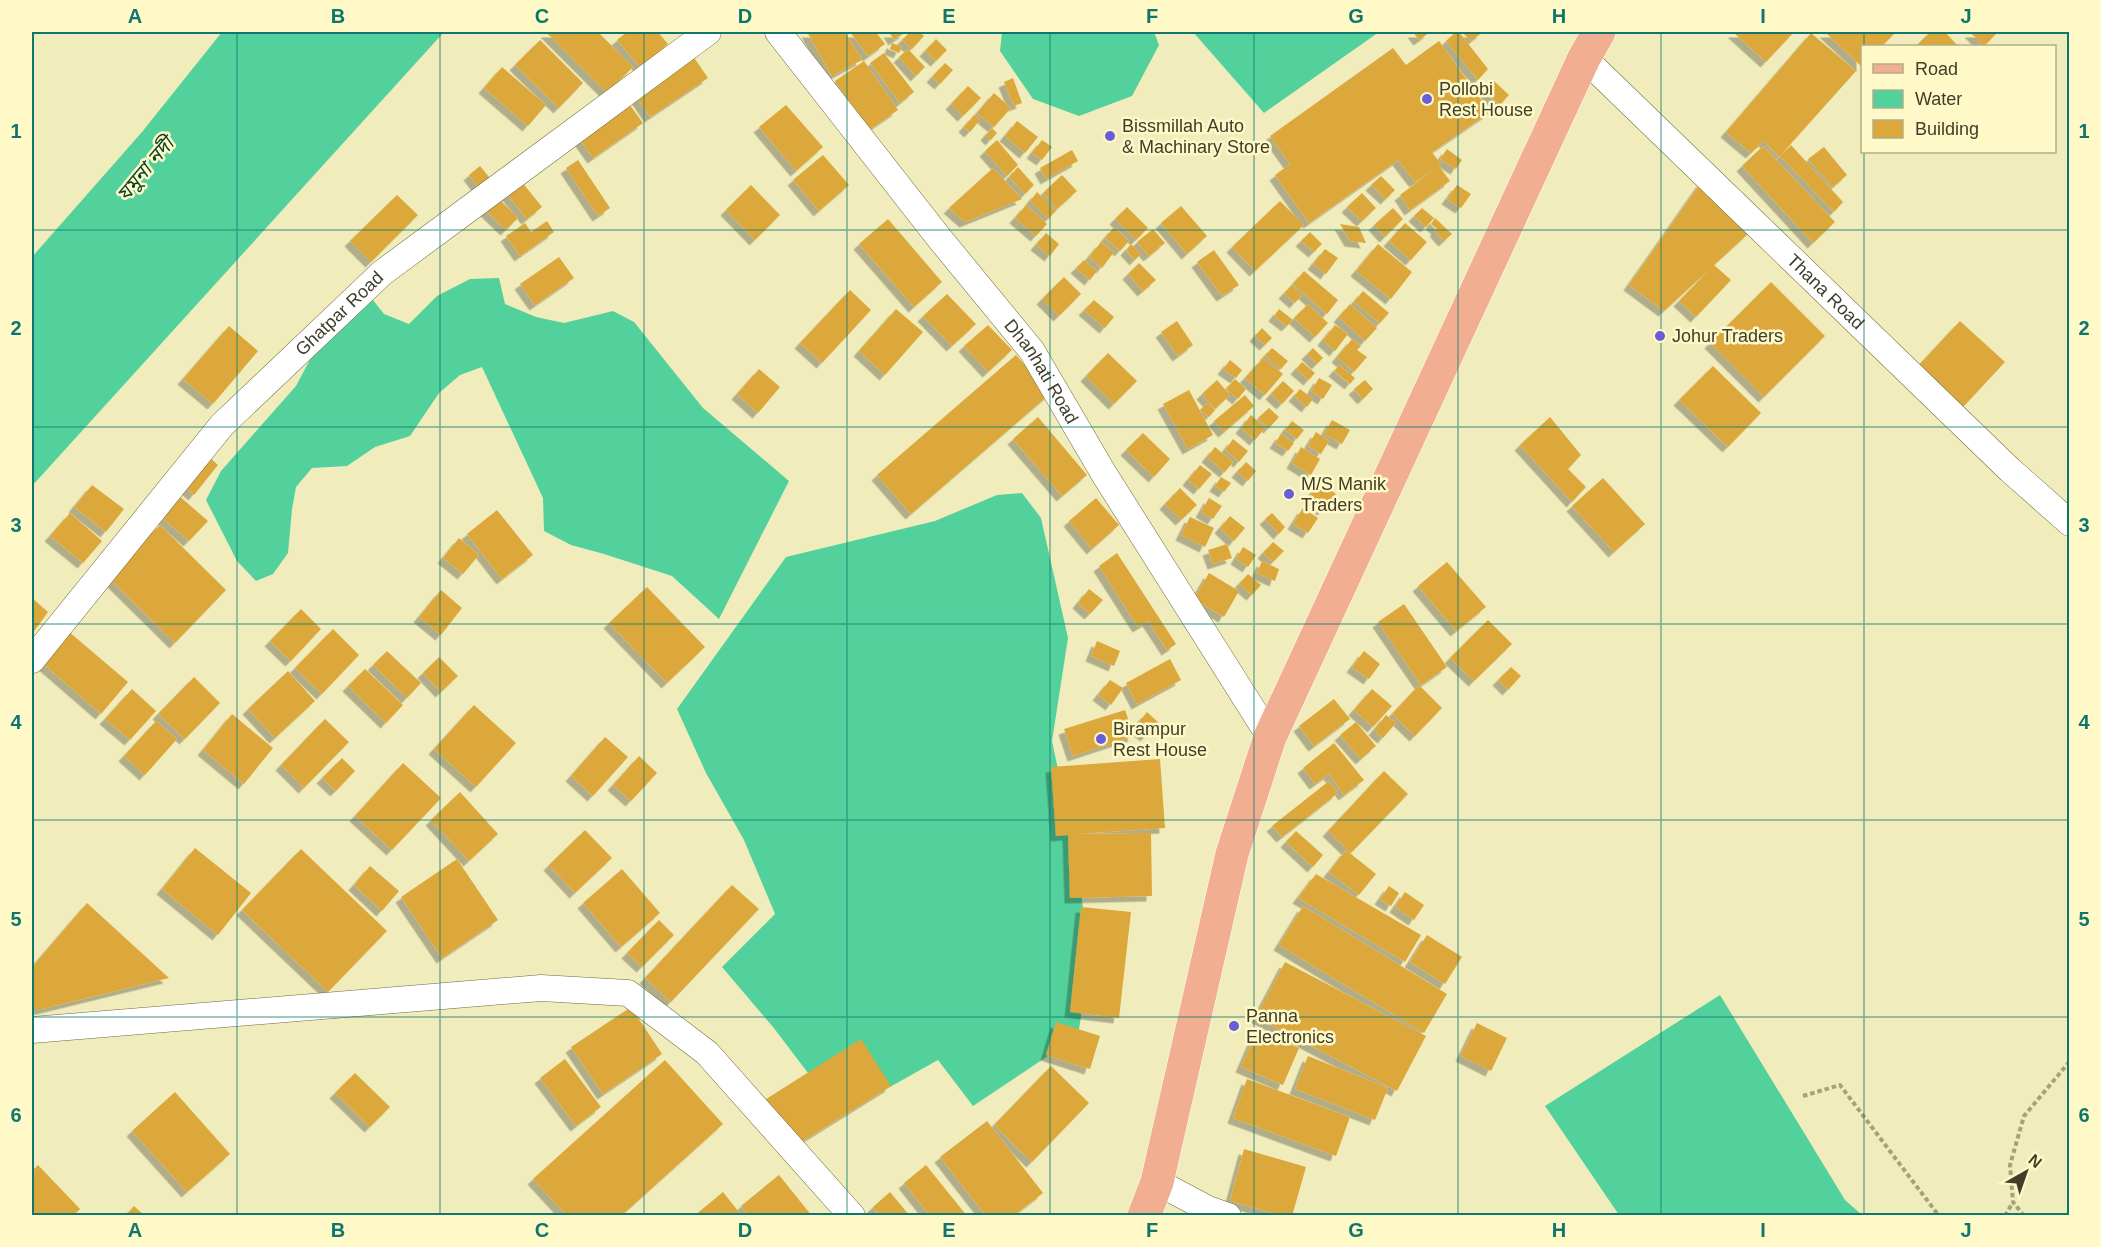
<svg xmlns="http://www.w3.org/2000/svg" width="2101" height="1247" font-family="Helvetica,'Noto Sans Bengali',sans-serif">
<style>
.water{fill:#53d19c}
.building{fill:#dca83b;filter:url(#shadow)}
.lines{fill:none;stroke-linecap:round;stroke-linejoin:round}
.street-casing{stroke:#706a3e;stroke-width:27}
.primary-casing{stroke:#fff;stroke-width:34}
.path{stroke:#a5a17d;stroke-width:4;stroke-dasharray:4.5 3;stroke-linecap:butt}
.street{stroke:#fff;stroke-width:26}
.primary{stroke:#f2ae91;stroke-width:33}
.grid{fill:none;stroke:#0f766e;stroke-width:1.5;stroke-opacity:0.55}
.poi-dot{fill:#685fd8;stroke:#fef9c7;stroke-width:2}
.labels{text-anchor:middle;dominant-baseline:central;stroke-width:5;stroke-linejoin:round;paint-order:stroke}
.poi-label{font-size:18px;fill:#403d2a;stroke:#fef9c7;text-anchor:start}
.street-label{font-size:18px;fill:#403d2a;stroke:#fef9c7}
.water-label{font-size:20px;font-style:italic;fill:#0c422d;stroke:#fef9c7}
.neatline{fill:none;stroke:#0f766e;stroke-width:2}
.grid-label{font-size:20px;text-anchor:middle;font-weight:bold;fill:#0f766e}
</style>
<defs>
<filter id="shadow"><feDropShadow dx="-5.5" dy="5.5" stdDeviation="0" flood-color="#0004"/></filter>
</defs>
<rect width="100%" height="100%" fill="#f1ecbb"/>
<path class="water" d="M222,32H444L32,486V257L142,132Z
M1002,32H1154L1159,45L1132,96L1079,116L1033,99L1000,51Z
M1193,32H1379L1264,113Z
M499,278L505,304L536,317L564,323L613,311L634,322L703,408L789,481L719,619L672,576L604,554L571,545L544,531L543,498L482,367L460,375L439,393L410,436L375,447L347,466L312,468L296,487L292,509L288,553L273,574L256,581L237,561L206,500L221,471L296,386L313,354L369,295L384,314L409,324L437,296L470,279Z
M1022,493L1041,518L1068,638L1052,741L1078,864L1089,964L1078,1036L973,1106L938,1060L840,1115L773,1027L722,967L775,914L744,840L706,773L677,709L786,557L935,521L997,495Z
M1720,995L1845,1200L1862,1215H1619L1545,1106Z"/>
<path class="building" d="M546,32H598L633,67L607,93Z
M627,32H658L668,44L640,67L617,40Z
M807,32H845L862,60L832,76Z
M850,32H876L885,44L868,56Z
M889,32H906L894,40Z
M910,32H919L924,36L912,49L902,40Z
M1413,32H1430L1419,40Z
M1456,32H1459L1488,69L1478,80L1446,41Z
M1462,32H1483L1471,41Z
M1733,32H1794L1766,62Z
M1825,32H1896L1882,46H1862V67Z
M1930,32H1945L1958,46H1916Z
M1970,32H1995L1997,33L1984,46Z
M1811,33L1856,71L1779,157L1764,141L1751,153L1726,132Z
M936,39L947,50L936,61L925,51Z
M540,40L583,83L559,108L515,65Z
M1439,41L1490,112L1432,152L1441,164L1439,166L1450,181L1410,210L1400,195L1436,168L1415,182L1398,160L1309,223L1275,175L1290,164L1270,136L1393,48L1406,65Z
M892,43L902,47L899,53L890,49Z
M908,49L925,67L916,76L899,57Z
M884,53L914,92L900,103L870,63Z
M693,56L708,78L650,117L635,95Z
M864,61L898,110L869,130L835,81Z
M945,63L953,70L940,84L932,77Z
M502,67L546,105L528,126L484,88Z
M1013,78L1022,103L1014,106L1004,82Z
M1493,80L1509,95L1500,105L1483,90Z
M968,86L981,98L963,116L951,104Z
M994,93L1011,108L994,127L977,113Z
M626,100L643,123L593,158L576,134Z
M786,105L823,147L796,171L759,127Z
M974,115L980,120L970,132L964,127Z
M1017,121L1038,137L1025,153L1005,136Z
M992,128L997,133L991,140L986,135Z
M997,140L1018,165L1007,176L985,151Z
M1042,140L1052,147L1042,160L1032,153Z
M1791,145L1843,202L1834,212L1780,156Z
M1763,146L1835,222L1813,243L1742,166Z
M1824,147L1847,175L1833,187L1808,159Z
M1447,149L1462,160L1456,169L1440,159Z
M1072,150L1078,161L1046,179L1040,168Z
M823,155L849,185L819,211L793,180Z
M578,160L610,208L598,216L566,168Z
M480,166L494,183L483,193L469,175Z
M1018,167L1034,185L1025,194L1009,177Z
M993,168L1022,199L965,222L949,208Z
M1062,175L1077,191L1057,209L1043,193Z
M1381,176L1395,190L1386,199L1371,185Z
M518,177L542,207L527,219L503,189Z
M1702,181L1749,233L1714,265L1731,280L1696,317L1679,301L1711,268L1664,311L1629,285Z
M751,185L780,215L755,240L726,210Z
M1457,185L1471,194L1461,208L1447,199Z
M1037,192L1056,211L1048,219L1030,201Z
M493,193L518,218L506,230L480,205Z
M1362,193L1376,208L1362,221L1347,207Z
M397,195L418,215L371,262L350,241Z
M1280,201L1304,225L1255,271L1232,247Z
M1026,205L1047,224L1036,236L1015,218Z
M1181,206L1207,236L1187,254L1161,223Z
M1127,207L1148,228L1136,240L1115,219Z
M1393,208L1403,219L1385,237L1374,225Z
M1422,208L1434,218L1426,227L1414,216Z
M1435,218L1452,234L1444,241L1435,231L1437,229L1431,224Z
M888,219L942,282L914,307L859,244Z
M547,221L554,232L520,256L506,236L525,223L531,232Z
M1405,223L1427,242L1411,260L1389,241Z
M1340,224L1359,227L1366,243L1350,241Z
M1114,227L1129,241L1120,251L1105,238Z
M1153,229L1165,243L1149,256L1137,242Z
M1310,232L1322,244L1314,252L1301,241Z
M1046,233L1059,244L1050,256L1036,245Z
M1101,242L1114,252L1102,268L1089,257Z
M1131,244L1141,254L1135,260L1126,250Z
M1378,244L1412,272L1391,299L1356,271Z
M1325,249L1338,258L1326,274L1313,264Z
M1214,250L1239,285L1222,296L1197,262Z
M559,257L574,278L535,305L520,284Z
M1084,260L1097,271L1090,280L1076,268Z
M1139,263L1156,280L1143,291L1128,274Z
M1304,271L1338,300L1327,314L1293,284Z
M1064,277L1081,294L1059,316L1042,299Z
M1771,282L1825,336L1764,397L1710,343Z
M1292,285L1302,295L1295,303L1284,293Z
M850,290L871,310L822,363L800,343Z
M1363,291L1389,313L1380,323L1354,302Z
M947,294L976,324L952,346L923,316Z
M1094,300L1114,317L1105,328L1084,310Z
M1308,304L1328,323L1315,337L1294,318Z
M1350,304L1377,328L1365,341L1339,317Z
M896,309L923,332L885,375L859,351Z
M1279,309L1293,320L1287,326L1274,316Z
M1177,321L1193,345L1178,356L1161,332Z
M1960,321L2005,362L1963,407L1918,366Z
M988,325L1012,350L988,372L964,346Z
M1335,325L1348,334L1335,351L1323,340Z
M229,326L258,351L213,404L183,379Z
M1262,328L1272,338L1265,345L1255,336Z
M1352,339L1361,346L1357,350L1367,357L1354,372L1337,357Z
M1272,348L1288,361L1281,369L1265,355Z
M1313,348L1323,358L1317,364L1307,354Z
M1108,353L1137,381L1114,404L1086,376Z
M1016,355L1050,394L911,514L877,475Z
M1263,358L1283,374L1265,395L1245,378Z
M1230,360L1242,370L1236,378L1223,369Z
M1302,362L1315,373L1309,380L1296,369Z
M1339,365L1355,378L1350,384L1334,371Z
M1713,366L1761,413L1728,447L1679,400Z
M759,369L780,387L758,413L737,394Z
M1319,378L1332,385L1323,399L1311,391Z
M1235,379L1246,389L1238,399L1226,389Z
M1217,380L1230,395L1215,409L1202,394Z
M1365,380L1373,389L1363,399L1354,389Z
M1283,381L1294,391L1282,404L1271,394Z
M1300,389L1313,399L1307,407L1294,396Z
M1189,390L1213,435L1188,449L1163,404Z
M1245,395L1254,406L1224,432L1214,421Z
M1207,403L1215,410L1209,417L1200,410Z
M1269,408L1279,417L1269,428L1258,418Z
M1251,415L1265,428L1255,440L1241,428Z
M1038,417L1087,475L1062,496L1013,439Z
M1550,417L1581,455L1568,469L1586,487L1572,502L1520,445Z
M1332,420L1350,430L1342,444L1324,434Z
M1292,421L1304,430L1297,439L1285,430Z
M1316,432L1329,441L1321,454L1308,446Z
M1143,433L1170,459L1154,477L1126,450Z
M1281,434L1294,443L1288,451L1275,443Z
M1233,439L1248,451L1239,462L1225,450Z
M1215,447L1233,462L1225,472L1207,457Z
M1301,447L1320,459L1311,475L1292,463Z
M205,453L218,465L194,495L180,483Z
M1246,462L1256,471L1248,481L1237,472Z
M1200,465L1212,474L1199,489L1188,480Z
M1221,477L1231,483L1224,492L1215,486Z
M1603,478L1645,524L1614,552L1572,506Z
M1320,482L1336,494L1323,510L1308,498Z
M92,485L124,509L106,532L74,507Z
M1180,488L1197,505L1181,520L1165,504Z
M178,495L208,521L189,541L159,515Z
M1096,498L1119,525L1092,549L1069,521Z
M1209,498L1222,506L1213,519L1201,512Z
M1303,508L1318,518L1308,533L1293,524Z
M497,510L533,555L502,579L467,534Z
M70,513L102,541L83,563L50,536Z
M1272,513L1285,527L1279,534L1265,519Z
M1230,516L1245,528L1234,541L1220,528Z
M1190,517L1214,528L1205,547L1181,535Z
M160,525L226,590L175,643L108,577Z
M459,538L479,555L463,574L443,558Z
M1273,542L1284,551L1273,562L1263,553Z
M1227,544L1232,558L1213,564L1208,550Z
M1243,547L1256,555L1248,567L1236,559Z
M1117,553L1176,644L1167,650L1148,621L1138,627L1099,566Z
M1262,561L1279,569L1275,581L1257,573Z
M1447,562L1486,607L1456,631L1418,586Z
M1209,573L1239,591L1224,617L1194,599Z
M1248,574L1261,585L1252,595L1239,584Z
M647,587L705,647L667,683L609,623Z
M1089,589L1103,600L1090,614L1078,603Z
M441,590L462,608L441,635L419,617Z
M32,598L48,612L32,634Z
M1404,604L1447,667L1421,685L1378,622Z
M301,609L321,629L291,661L270,641Z
M1488,620L1512,644L1474,681L1450,658Z
M333,629L359,655L322,694L295,668Z
M68,631L128,682L101,714L41,662Z
M1097,641L1120,651L1114,666L1091,656Z
M387,651L421,683L407,698L373,665Z
M1364,651L1380,664L1369,679L1352,667Z
M439,657L458,676L441,692L423,673Z
M1170,659L1181,680L1137,704L1126,683Z
M1511,667L1521,676L1508,690L1498,680Z
M365,669L403,705L386,723L348,686Z
M288,671L315,701L275,738L248,709Z
M194,677L220,703L185,739L158,714Z
M1110,680L1123,688L1111,705L1098,695Z
M1419,685L1442,708L1415,736L1392,714Z
M132,689L156,711L130,740L105,719Z
M1372,689L1392,706L1373,727L1354,710Z
M1334,699L1350,719L1314,746L1299,726Z
M474,705L516,743L476,787L434,749Z
M1125,710L1134,736L1073,756L1064,729Z
M1147,712L1158,722L1146,736L1135,727Z
M232,714L273,748L244,784L203,750Z
M1386,715L1396,723L1383,738L1374,730Z
M325,719L349,742L304,788L281,765Z
M156,721L177,739L145,775L124,756Z
M1356,722L1376,746L1361,759L1340,735Z
M605,737L628,757L593,796L571,776Z
M1334,743L1364,780L1344,795L1329,774L1315,784L1303,768Z
M639,756L657,773L631,801L613,785Z
M342,758L355,771L336,791L322,778Z
M1160,759L1165,828L1075,834L1151,833L1152,896L1070,898L1068,835L1056,836L1051,767Z
M403,763L441,798L392,850L355,816Z
M1384,771L1408,794L1351,853L1328,831Z
M1329,781L1338,793L1282,837L1272,826Z
M460,792L498,834L469,861L431,820Z
M585,830L612,858L575,893L549,865Z
M1296,831L1323,855L1313,867L1286,842Z
M195,848L251,893L218,935L162,889Z
M301,849L387,931L328,992L242,910Z
M1346,850L1376,874L1359,895L1329,872Z
M457,859L498,920L442,958L401,897Z
M370,866L399,891L382,911L354,885Z
M622,869L660,913L621,947L583,903Z
M1316,874L1421,935L1405,962L1298,898Z
M732,885L759,909L671,1002L645,978Z
M1389,886L1399,893L1391,906L1380,899Z
M1405,892L1424,905L1414,920L1395,907Z
M87,903L169,978L42,1009H32V967Z
M1303,906L1447,994L1424,1033L1279,945Z
M1081,907L1131,912L1119,1018L1070,1012Z
M659,920L674,935L642,967L627,953Z
M1427,935L1462,957L1445,984L1410,962Z
M1285,962L1426,1036L1397,1091L1256,1017Z
M631,1007L662,1054L603,1094L571,1047Z
M1056,1022L1100,1036L1090,1069L1046,1055Z
M1477,1023L1507,1038L1491,1071L1461,1056Z
M1257,1030L1299,1048L1283,1085L1241,1067Z
M861,1039L891,1086L793,1147L763,1101Z
M1308,1056L1388,1088L1375,1120L1295,1089Z
M565,1059L601,1107L576,1126L540,1078Z
M665,1060L723,1124L621,1216H567L533,1179Z
M1051,1066L1089,1103L1032,1162L994,1125Z
M355,1073L390,1107L370,1127L335,1093Z
M1247,1079L1350,1117L1336,1156L1233,1118Z
M175,1092L230,1154L187,1192L132,1131Z
M987,1121L1043,1193L1013,1216H986L940,1157Z
M1244,1149L1306,1167L1292,1216H1283L1230,1201Z
M38,1165L80,1209L73,1216H32V1171Z
M926,1165L967,1216H930L904,1183Z
M779,1175L812,1216H748L741,1206Z
M723,1192L742,1216H694Z
M890,1192L910,1216H881L873,1207Z
M134,1206L145,1216H125Z"/>
<g class="lines">
<g class="street-casing">
<g id="street">
<path id="s1" d="M778,32L940,239L1032,351L1104,474L1270,737"/>
<path id="s2" d="M1584,58L2010,470L2070,523"/>
<path id="s3" d="M32,660L222,425L382,273L708,32"/>
<path d="M32,1030L541,988L628,993L707,1053L852,1216"/>
<path d="M1157,1182L1208,1209L1228,1216"/>
</g>
</g>
<g class="primary-casing">
<path id="primary" d="M1144,1216L1157,1182L1232,854L1270,737L1584,58L1599,32"/>
</g>
<path class="path" d="M1803,1096L1840,1085L1939,1216
M2005,1216L2013,1202
M2024,1216L2013,1202L2010,1165L2024,1116L2070,1061"/>
<use href="#street" class="street"/>
<use href="#primary" class="primary"/>
</g>
<path class="grid" d="M237,32V1216M440,32V1216M644,32V1216M847,32V1216M1050,32V1216M1254,32V1216M1458,32V1216M1661,32V1216M1864,32V46M1864,152V1216M32,230H2070M32,427H2070M32,624H2070M32,820H2070M32,1017H2070"/>
<g class="poi-dot">
<circle cx="1427" cy="99" r="6"/>
<circle cx="1110" cy="136" r="6"/>
<circle cx="1660" cy="336" r="6"/>
<circle cx="1289" cy="494" r="6"/>
<circle cx="1101" cy="739" r="6"/>
<circle cx="1234" cy="1026" r="6"/>
</g>
<g class="labels">
<g class="poi-label">
<text x="1439" y="89">Pollobi<tspan x="1439" dy="21">Rest House</tspan></text>
<text x="1122" y="126">Bissmillah Auto<tspan x="1122" dy="21">&amp; Machinary Store</tspan></text>
<text x="1672" y="336">Johur Traders</text>
<text x="1301" y="484">M/S Manik<tspan x="1301" dy="21">Traders</tspan></text>
<text x="1113" y="729">Birampur<tspan x="1113" dy="21">Rest House</tspan></text>
<text x="1246" y="1016">Panna<tspan x="1246" dy="21">Electronics</tspan></text>
</g>
<g class="street-label">
<text stroke="none"><textPath href="#s2" startOffset="336">Thana Road</textPath></text>
<text stroke="none"><textPath href="#s3" startOffset="464">Ghatpar Road</textPath></text>
<text stroke="none"><textPath href="#s1" startOffset="430">Dhanhati Road</textPath></text>
</g>
<g class="water-label">
<text transform="translate(145 169) rotate(-50)">যমুনা নদী</text>
</g>
</g>
<rect width="2101" height="1247" fill="none" stroke="#fef9c7" stroke-width="66"/>
<rect x="1861" y="45" width="195" height="108" fill="#fef9c7" stroke="#b2ae88" stroke-width="1.5"/>
<rect x="1873" y="64" width="30" height="9" fill="#f2ae91" stroke="#b2ae88" stroke-width="1.5"/>
<text x="1915" y="75" font-size="18" fill="#403d2a">Road</text>
<rect x="1873" y="90" width="30" height="18" fill="#53d19c" stroke="#b2ae88" stroke-width="1.5"/>
<text x="1915" y="105" font-size="18" fill="#403d2a">Water</text>
<rect x="1873" y="120" width="30" height="18" fill="#dca83b" stroke="#b2ae88" stroke-width="1.5"/>
<text x="1915" y="135" font-size="18" fill="#403d2a">Building</text>
<g transform="translate(2026 1172) rotate(40)" stroke="#fef9c7" stroke-width="4.5" paint-order="stroke">
<path d="M0-4.5L10 22L0 15L-10 22Z" fill="#403d2a"/>
<text y="-9" font-size="16" font-weight="bold" text-anchor="middle" fill="#403d2a">N</text>
</g>
<rect x="33" y="33" width="2035" height="1181" class="neatline"/>
<g class="grid-label">
<text x="135" y="23">A</text>
<text x="338" y="23">B</text>
<text x="542" y="23">C</text>
<text x="745" y="23">D</text>
<text x="949" y="23">E</text>
<text x="1152" y="23">F</text>
<text x="1356" y="23">G</text>
<text x="1559" y="23">H</text>
<text x="1763" y="23">I</text>
<text x="1966" y="23">J</text>
<text x="16" y="138">1</text>
<text x="2084" y="138">1</text>
<text x="16" y="335">2</text>
<text x="2084" y="335">2</text>
<text x="16" y="532">3</text>
<text x="2084" y="532">3</text>
<text x="16" y="729">4</text>
<text x="2084" y="729">4</text>
<text x="16" y="926">5</text>
<text x="2084" y="926">5</text>
<text x="16" y="1122">6</text>
<text x="2084" y="1122">6</text>
<text x="135" y="1237">A</text>
<text x="338" y="1237">B</text>
<text x="542" y="1237">C</text>
<text x="745" y="1237">D</text>
<text x="949" y="1237">E</text>
<text x="1152" y="1237">F</text>
<text x="1356" y="1237">G</text>
<text x="1559" y="1237">H</text>
<text x="1763" y="1237">I</text>
<text x="1966" y="1237">J</text>
</g>
</svg>
